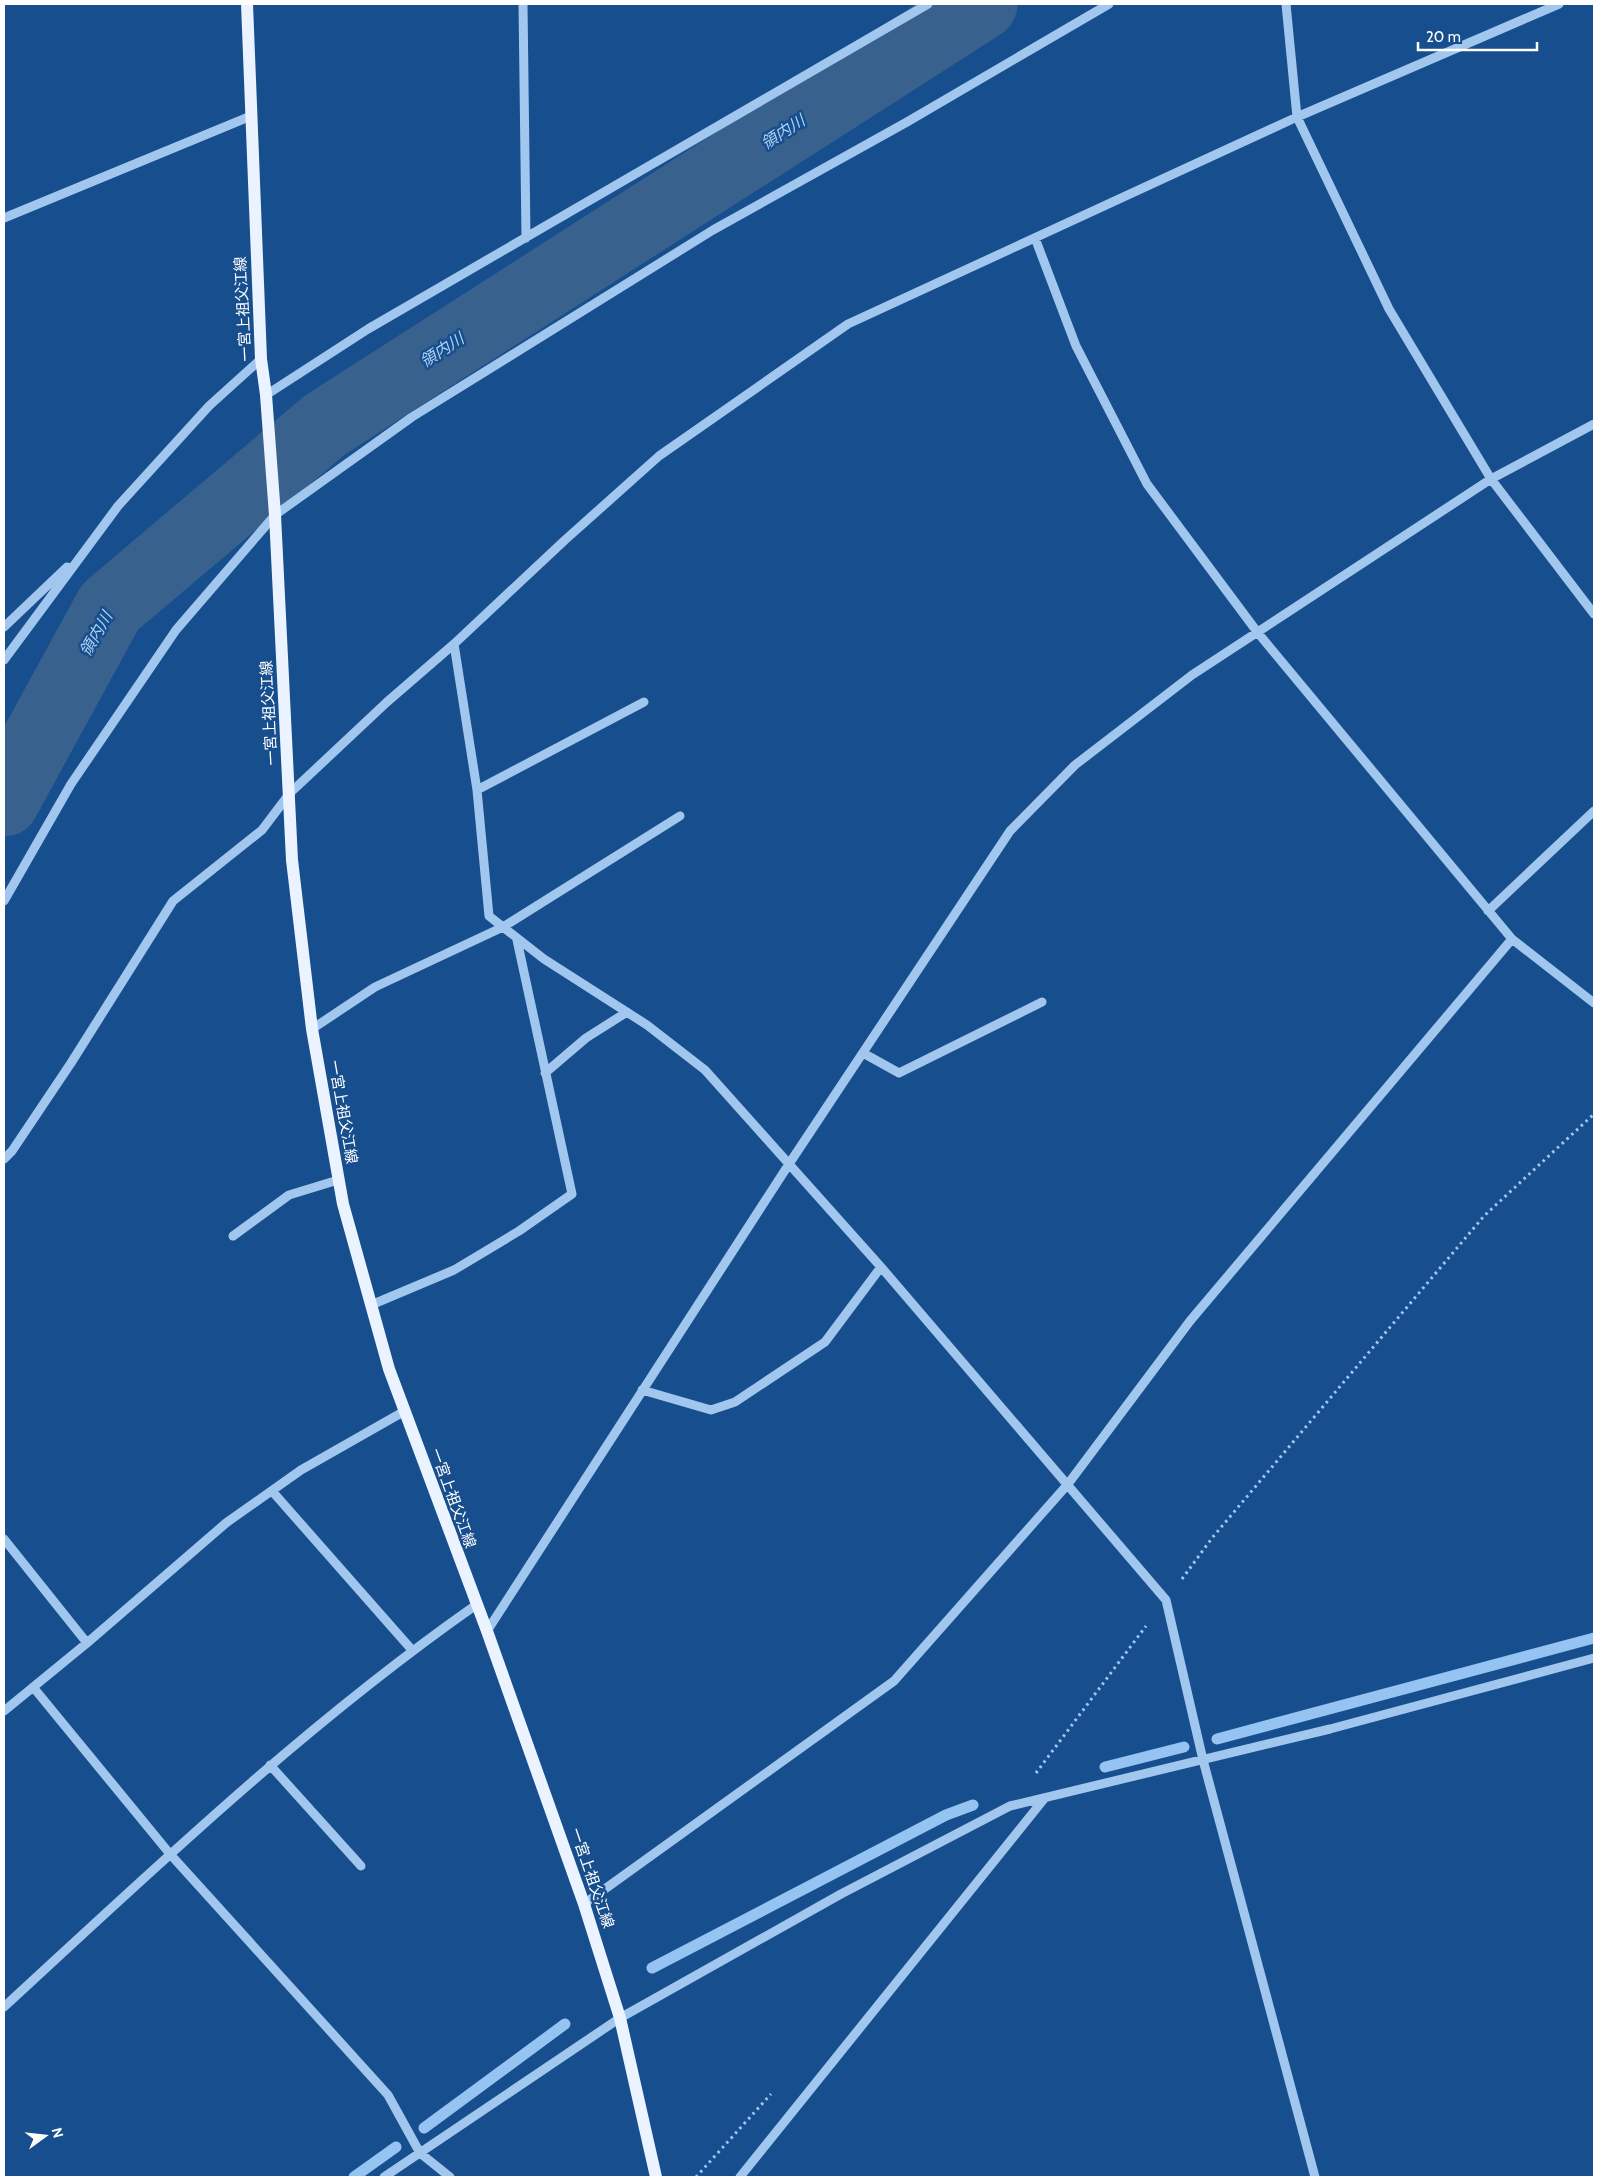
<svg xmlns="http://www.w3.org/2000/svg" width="1598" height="2181" font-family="Cabin,'Noto Sans JP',sans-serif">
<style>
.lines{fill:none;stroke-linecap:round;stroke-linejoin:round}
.stream{stroke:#95c3f2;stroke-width:11}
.river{stroke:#38618e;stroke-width:71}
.path{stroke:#a2c7ef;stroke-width:3;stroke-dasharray:2.5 4;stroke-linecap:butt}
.minor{stroke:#a2c7ef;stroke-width:9}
.major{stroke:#eaf3ff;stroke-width:12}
.labels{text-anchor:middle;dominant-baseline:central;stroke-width:5;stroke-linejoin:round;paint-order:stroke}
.street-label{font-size:15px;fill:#fff;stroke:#174e8d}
.water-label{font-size:16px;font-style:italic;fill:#aed1f6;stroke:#174e8d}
</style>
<rect width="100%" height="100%" fill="#174e8d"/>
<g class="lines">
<path class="stream" d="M1217,1739L1594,1638
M1105,1767L1184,1747
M652,1968L946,1815L973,1805
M424,2128L565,2024
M354,2177L396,2147"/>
<path class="river" d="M4,801L110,607L325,425L982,4"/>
<path class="path" d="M1182,1579L1212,1538L1484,1216L1594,1114
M1036,1773L1146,1626
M696,2177L771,2094"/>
<path class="minor" d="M523,4L526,238
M1286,4L1297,117L1389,309L1491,479L1594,614
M4,218L251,116
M1035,238L1076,346L1147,484L1258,633L1512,939L1594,1003
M266,395L368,329L928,4
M4,627L67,567
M454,644L477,790L489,916L544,959L647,1025L705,1070L881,1267L1166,1600L1203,1760L1315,2177
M4,660L118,506L209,406L261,359
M477,790L644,702
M4,901L71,784L176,630L275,515L412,417L713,230L907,122L1109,4
M1488,911L1594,811
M312,1029L375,987L503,927L680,816
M863,1053L899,1073L1042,1002
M545,1073L586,1038L627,1012
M4,1159L12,1151L71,1063L173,901L262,830L290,793L387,702L454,644L565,540L659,456L848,324L1297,117L1559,4
M233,1236L289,1195L338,1180
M371,1305L454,1270L519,1231L572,1194L517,940
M642,1390L711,1410L735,1402L825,1342L881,1267
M272,1491L412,1650
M4,1539L87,1643
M487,1631L789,1164L1010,831L1075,765L1192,675L1491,479L1594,424
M33,1687L170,1854L388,2095L420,2153L450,2177
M4,1711L87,1643L226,1523L301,1470L403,1412
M270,1765L361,1866
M584,1904L894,1681L1068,1484L1190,1321L1512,939
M4,2007C156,1867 306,1724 476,1605
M384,2177L620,2018L841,1894L1010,1806L1330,1729L1594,1658
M740,2177L1044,1799"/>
<path class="major" d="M247,4L261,359L266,395L275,515L292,860L312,1029L343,1204L389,1369L487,1631L584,1904L620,2018L656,2177"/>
</g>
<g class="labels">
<g class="street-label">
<text transform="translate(243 309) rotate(-93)">一宮上祖父江線</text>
<text transform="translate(269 713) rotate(-93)">一宮上祖父江線</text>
<text transform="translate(343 1112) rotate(80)">一宮上祖父江線</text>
<text transform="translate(453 1498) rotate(70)">一宮上祖父江線</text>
<text transform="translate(592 1878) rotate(71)">一宮上祖父江線</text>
</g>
<g class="water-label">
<text transform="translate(783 132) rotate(-33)">領内川</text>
<text transform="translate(442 350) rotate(-33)">領内川</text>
<text transform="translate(96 634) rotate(-60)">領内川</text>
</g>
</g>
<rect width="1598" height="2181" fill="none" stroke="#ffffff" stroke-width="10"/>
<g transform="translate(45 2136) rotate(75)" stroke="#174e8d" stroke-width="4" paint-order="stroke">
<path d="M0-4L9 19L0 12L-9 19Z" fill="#ffffff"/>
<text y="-8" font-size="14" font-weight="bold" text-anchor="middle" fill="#ffffff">N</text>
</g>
<path d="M1418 42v8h119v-8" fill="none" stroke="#ffffff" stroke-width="2.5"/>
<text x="1426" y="42" font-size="15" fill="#ffffff" stroke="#174e8d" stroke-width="4" paint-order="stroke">20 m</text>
</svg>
